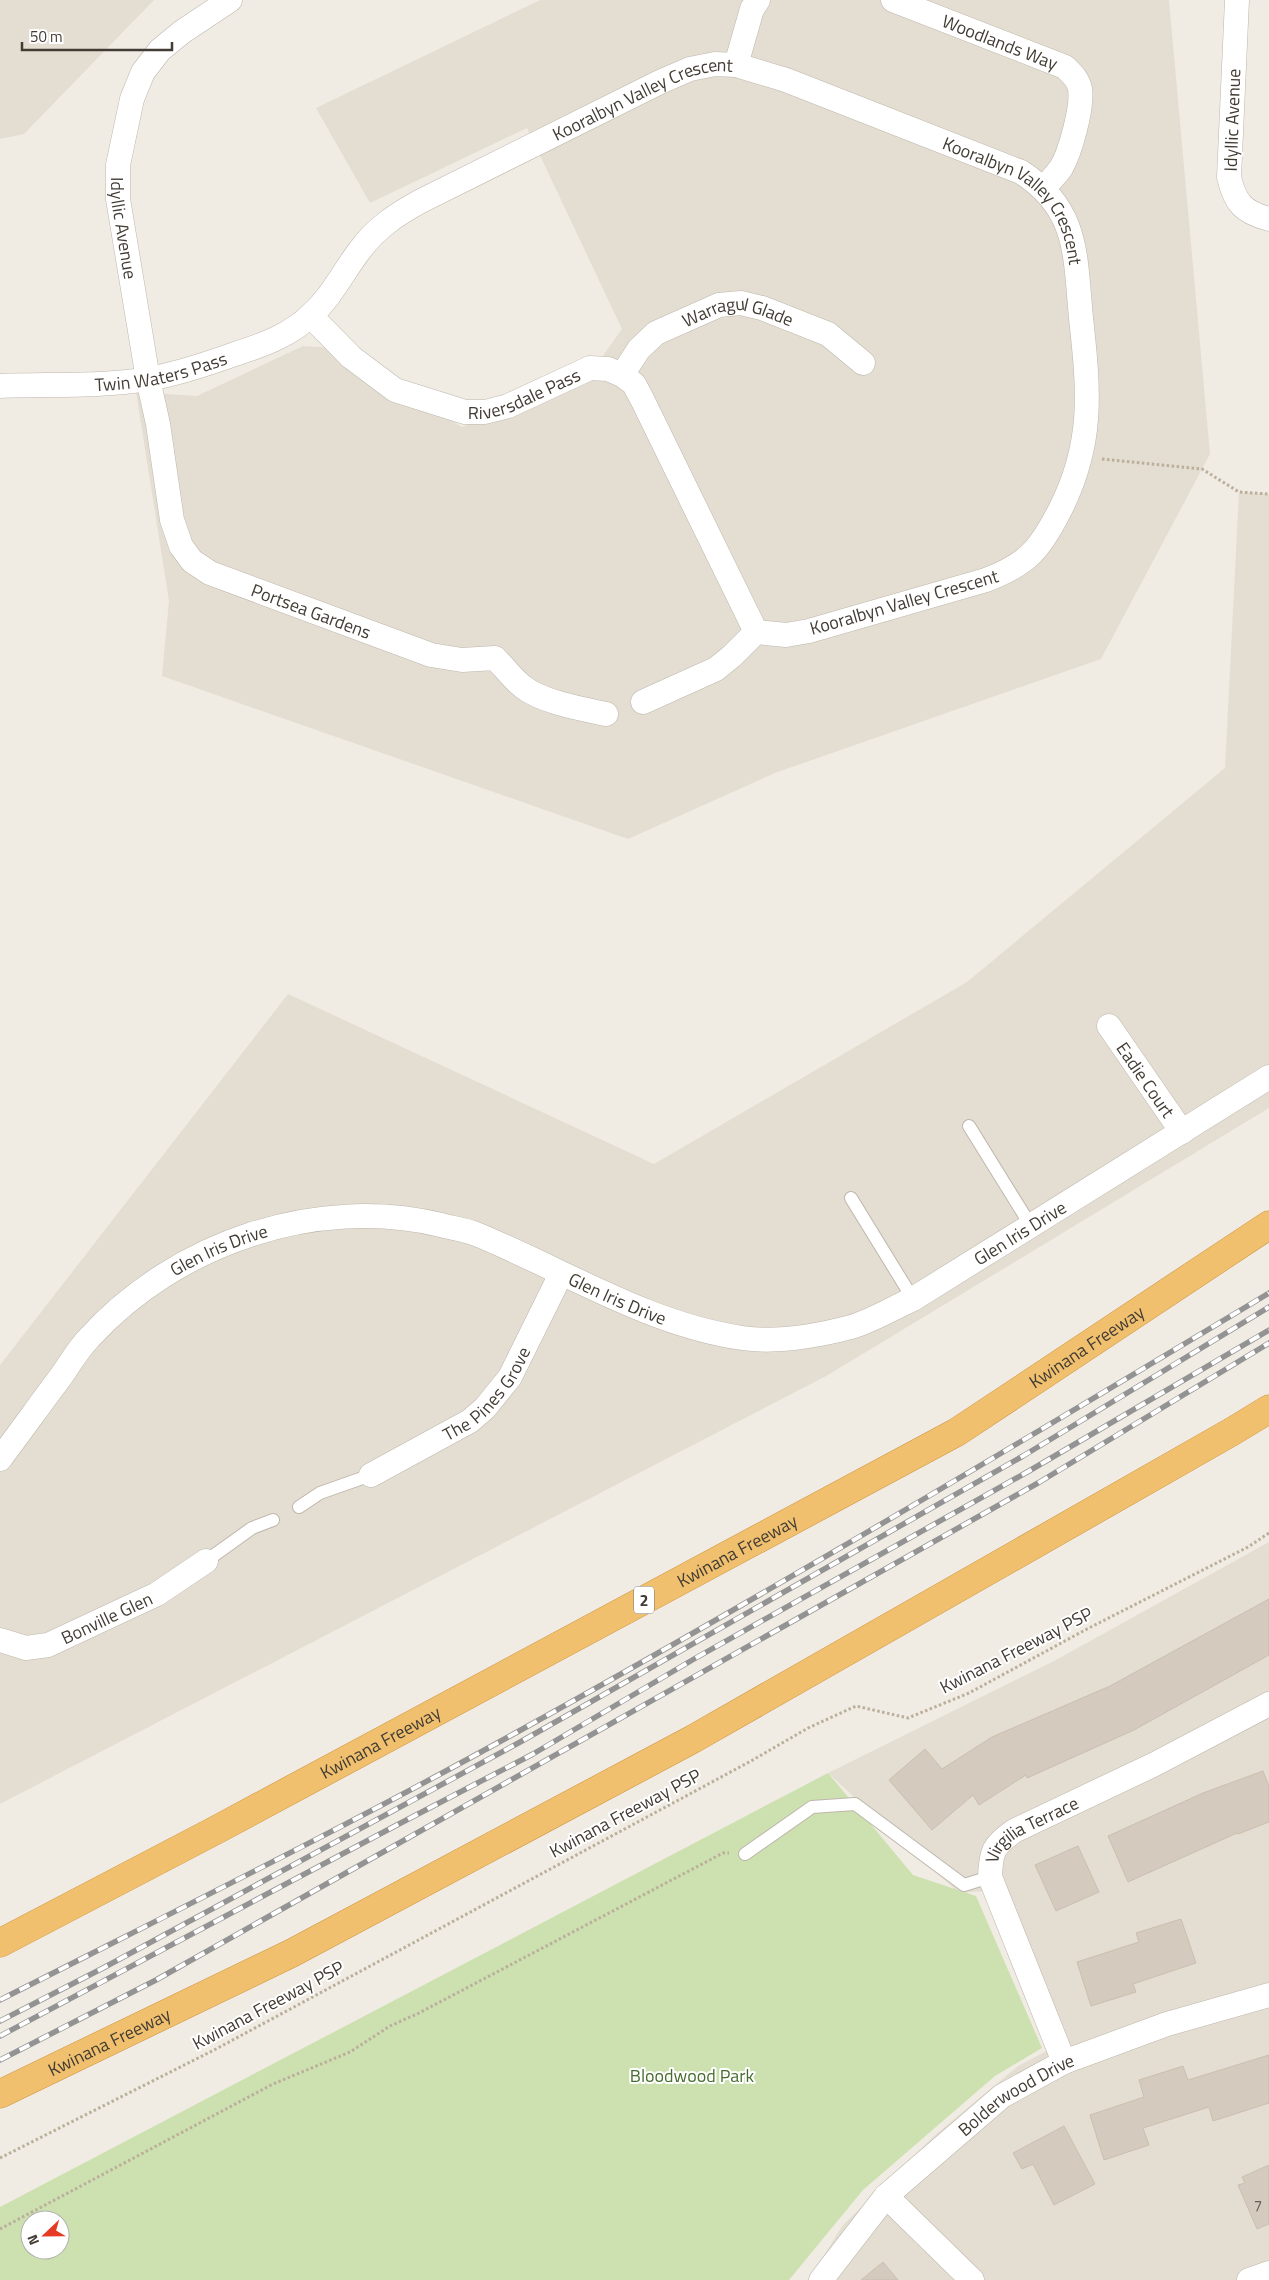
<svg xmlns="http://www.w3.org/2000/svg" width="1269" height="2280" font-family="'Titillium Web',sans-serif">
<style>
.residential{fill:#e4ded2}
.green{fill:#cde1b0;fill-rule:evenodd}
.building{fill:#d4cabd;stroke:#cbbfae}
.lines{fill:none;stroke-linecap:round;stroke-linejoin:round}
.service-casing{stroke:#beb6ab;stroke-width:14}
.minor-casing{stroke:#beb6ab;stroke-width:25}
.motorway-casing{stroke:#ce9440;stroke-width:29}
.path{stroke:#bbae9a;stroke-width:3;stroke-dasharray:2.5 2.5;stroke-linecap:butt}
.service{stroke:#fff;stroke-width:12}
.minor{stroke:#fff;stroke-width:24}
.motorway{stroke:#f0c06f;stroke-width:28}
.rail-casing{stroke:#939393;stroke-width:5.5}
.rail{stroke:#fff;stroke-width:4;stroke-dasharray:11;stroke-linecap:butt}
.labels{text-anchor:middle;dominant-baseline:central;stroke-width:4;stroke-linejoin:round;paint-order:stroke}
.number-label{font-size:15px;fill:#666056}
.shield{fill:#fff;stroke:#7b7671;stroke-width:1}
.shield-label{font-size:16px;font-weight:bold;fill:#423c34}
.street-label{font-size:18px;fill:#423c34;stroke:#fff}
.park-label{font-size:18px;fill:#486d2e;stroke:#fff}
</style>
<rect width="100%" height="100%" fill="#f0ece4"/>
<path class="residential" d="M0,0H154L24,134L0,139Z
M540,0H1169L1210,454L1101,659L775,773L628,839L162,676L169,601L136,392L197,396L303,346L336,348L462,427L590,374L622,329L527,128L370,203L316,108Z
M1239,492L1269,494V1108L828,1375L0,1804V1365L288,994L654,1164L967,982L1225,768Z
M1269,1542V2280H809L842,2226L935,2135L1018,2066L1056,2046L986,1891L959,1893L828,1773L1054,1661Z"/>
<path class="green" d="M828,1773L913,1875L976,1896L1042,2048L995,2076L863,2190L789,2280H0V2207ZM30,2220H60V2250H30Z"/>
<path class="building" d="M1269,1599V1655L1134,1730L1027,1778L1026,1775L979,1805L973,1795L932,1830L889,1780L925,1749L942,1769L992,1737L1110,1686Z
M1263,1771L1269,1786V1822L1238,1834L1237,1833L1128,1882L1108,1836L1203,1793Z
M1078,1846L1099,1892L1056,1911L1035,1865Z
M1181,1919L1196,1963L1133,1984L1136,1992L1091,2006L1077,1962L1139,1942L1136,1933Z
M1269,2055V2103L1213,2121L1209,2107L1143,2128L1149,2145L1104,2160L1090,2115L1144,2097L1139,2080L1183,2066L1188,2080Z
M1064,2126L1095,2184L1054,2205L1033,2164L1022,2169L1013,2153Z
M1269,2165V2224L1257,2229L1238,2185L1245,2183L1242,2177Z
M883,2262L898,2280H861Z"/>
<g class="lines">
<g class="service-casing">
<path id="service" d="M969,1126L1031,1226
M851,1198L913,1299
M299,1507L320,1493L371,1475
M206,1561L252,1528L273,1520
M745,1854L812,1807L855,1804L964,1885L990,1877"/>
</g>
<g class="minor-casing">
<g id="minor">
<path id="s1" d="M230,0L182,32L160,50L143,72L132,99L118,165V199L148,379L158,424L172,520L181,546L192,561L210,573L431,655L462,660L495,658C504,667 512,678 522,686C541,702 582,709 606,714"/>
<path id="s2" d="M893,0L1065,67C1072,74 1078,79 1080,89C1083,107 1070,153 1061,168C1056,175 1049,182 1043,189"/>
<path d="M1237,0L1229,177C1235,203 1243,212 1269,219"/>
<path d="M736,65L752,9L758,0"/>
<path id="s3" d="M311,316L351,357L395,390L465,412H485L508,406L590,368L608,369L622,375L634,384L642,399L756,632"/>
<path id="s4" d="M622,375L639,349L656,333L719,305L741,303L762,308L828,334L863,363"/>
<path id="s5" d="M0,386C49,384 100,387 148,379C178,374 207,364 235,354C263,345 291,335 312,314C332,296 343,272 360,250C376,228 397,214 421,201L660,82L690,69L715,64L736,65L786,80L1021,172C1079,209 1075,256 1081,318C1089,391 1094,443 1060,510C1040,549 1028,564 986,580L809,631L786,635L756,632"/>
<path d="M643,702L716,669L732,656L756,632"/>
<path id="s6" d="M1109,1026L1182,1132"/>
<path id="s7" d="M0,1459C21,1431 41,1403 62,1375C71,1362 79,1348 90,1337C176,1243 316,1195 441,1225C452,1228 465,1230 476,1234C564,1270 647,1324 742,1338C777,1343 817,1336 851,1327C872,1321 893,1308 913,1299L1269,1077"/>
<path id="s8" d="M371,1475L470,1421L485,1408L510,1377L561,1274"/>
<path id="s9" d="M0,1640L26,1648L48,1645L157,1594L206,1561"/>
<path id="s10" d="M1064,2062L990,1877C991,1851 993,1846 1014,1831L1155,1764L1269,1704"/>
<path d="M886,2196L972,2280"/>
<path id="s11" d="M821,2280L886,2196L1002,2096L1064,2062L1167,2024L1269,1995"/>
<path d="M1249,2280L1269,2273"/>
</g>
</g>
<g class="motorway-casing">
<g id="motorway">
<path id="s12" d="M0,1943L216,1830L957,1432L1269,1225"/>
<path id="s13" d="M0,2094L292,1953L693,1739L1233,1431L1269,1409"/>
</g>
</g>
<path class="path" d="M1102,459L1202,469L1239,492L1269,494
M0,2158L216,2049L751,1761L808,1728L856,1706L908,1718L969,1693L1087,1629L1248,1547L1269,1533
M0,2229L273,2084L350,2052L390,2026L419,2013L723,1853H729"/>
<use href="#service" class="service"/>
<use href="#minor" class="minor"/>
<use href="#motorway" class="motorway"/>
<g class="rail-casing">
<path id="rail" d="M0,2000C173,1912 348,1826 519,1731C772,1591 1021,1442 1269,1293
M0,2021L105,1967L522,1741L1023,1456L1269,1307
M0,2036L395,1826L533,1754L694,1659L1029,1471L1269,1330
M0,2060L156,1980L1038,1483L1269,1343"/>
</g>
<use href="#rail" class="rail"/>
</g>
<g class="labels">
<g class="number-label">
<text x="1258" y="2205">7</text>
</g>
<rect class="shield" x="634" y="1586.5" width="20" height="27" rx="4"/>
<g class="shield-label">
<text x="644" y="1600">2</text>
</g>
<g class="street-label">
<text stroke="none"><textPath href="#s2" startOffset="115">Woodlands Way</textPath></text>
<text stroke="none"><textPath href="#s5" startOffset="731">Kooralbyn Valley Crescent</textPath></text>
<text transform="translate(1232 120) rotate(-88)">Idyllic Avenue</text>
<text stroke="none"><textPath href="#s5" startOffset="1151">Kooralbyn Valley Crescent</textPath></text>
<text stroke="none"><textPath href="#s1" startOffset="274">Idyllic Avenue</textPath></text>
<text stroke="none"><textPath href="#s4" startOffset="142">Warragul Glade</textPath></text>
<text stroke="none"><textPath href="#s5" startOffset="162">Twin Waters Pass</textPath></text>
<text stroke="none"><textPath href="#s3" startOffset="248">Riversdale Pass</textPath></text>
<text transform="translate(904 602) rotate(-16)">Kooralbyn Valley Crescent</text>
<text stroke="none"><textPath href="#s1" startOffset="746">Portsea Gardens</textPath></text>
<text stroke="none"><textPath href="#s6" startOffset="65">Eadie Court</textPath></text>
<text stroke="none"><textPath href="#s7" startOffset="1164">Glen Iris Drive</textPath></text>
<text stroke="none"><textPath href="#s7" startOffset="309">Glen Iris Drive</textPath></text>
<text stroke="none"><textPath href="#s7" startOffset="729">Glen Iris Drive</textPath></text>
<text stroke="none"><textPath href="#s12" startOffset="1240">Kwinana Freeway</textPath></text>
<text stroke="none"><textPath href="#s8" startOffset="144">The Pines Grove</textPath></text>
<text stroke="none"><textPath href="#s12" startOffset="835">Kwinana Freeway</textPath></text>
<text stroke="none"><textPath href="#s9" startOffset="114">Bonville Glen</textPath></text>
<text transform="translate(1016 1650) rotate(-27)">Kwinana Freeway PSP</text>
<text stroke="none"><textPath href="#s12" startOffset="430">Kwinana Freeway</textPath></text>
<text transform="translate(625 1813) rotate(-28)">Kwinana Freeway PSP</text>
<text stroke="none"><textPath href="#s10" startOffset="269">Virgilia Terrace</textPath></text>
<text transform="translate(268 2005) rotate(-28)">Kwinana Freeway PSP</text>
<text stroke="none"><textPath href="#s13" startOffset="121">Kwinana Freeway</textPath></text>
<text stroke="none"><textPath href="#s11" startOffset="272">Bolderwood Drive</textPath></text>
</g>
<g class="park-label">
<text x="692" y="2075">Bloodwood Park</text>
</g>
</g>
<g transform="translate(45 2235) rotate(248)"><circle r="24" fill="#ffffff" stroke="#b3b1ae"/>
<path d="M0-4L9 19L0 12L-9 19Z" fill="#e63a25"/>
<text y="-8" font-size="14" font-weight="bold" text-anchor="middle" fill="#423c34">N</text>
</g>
<path d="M22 42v8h150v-8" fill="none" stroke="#423c34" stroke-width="2.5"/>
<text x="30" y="42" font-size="15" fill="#423c34" stroke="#ffffff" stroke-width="4" paint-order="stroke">50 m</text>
</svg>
